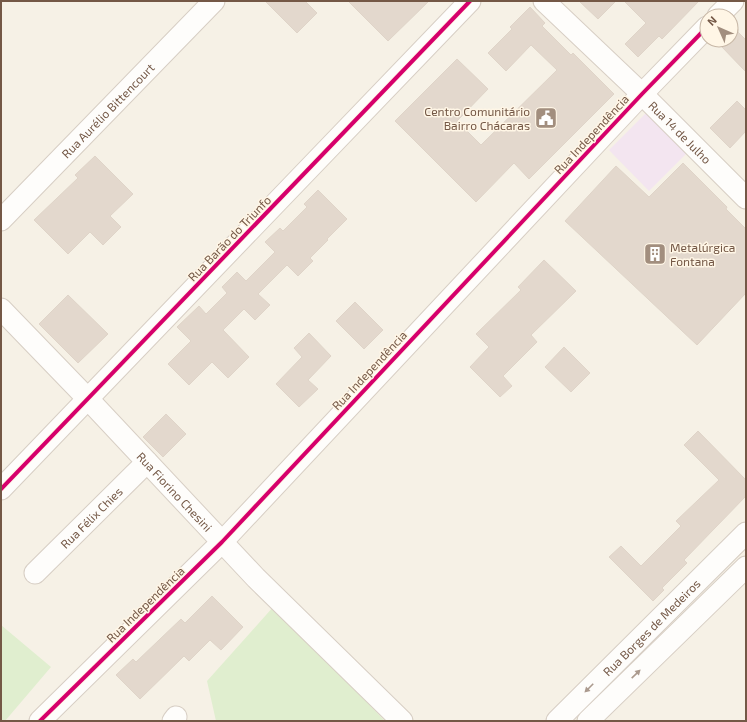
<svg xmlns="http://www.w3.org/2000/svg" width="747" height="722" font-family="'Exo 2',sans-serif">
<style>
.education{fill:#f3e5f0}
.green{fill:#e0eecf}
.building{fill:#e3d8cd;stroke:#dfd4c8}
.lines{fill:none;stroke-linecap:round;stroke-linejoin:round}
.minor-casing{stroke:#d7cec4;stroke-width:23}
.minor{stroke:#fefdfb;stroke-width:21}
.cycleway-casing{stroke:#fff6e6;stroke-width:6}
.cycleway{stroke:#d6006c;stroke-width:4}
.oneway{fill:#ab9a8e}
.labels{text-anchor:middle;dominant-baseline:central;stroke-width:3;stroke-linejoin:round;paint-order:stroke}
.street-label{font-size:12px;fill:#745846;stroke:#fff6e6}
.poi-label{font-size:12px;fill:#745846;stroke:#fff6e6;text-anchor:end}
</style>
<rect width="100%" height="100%" fill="#f6f1e6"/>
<path class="education" d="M652,107L692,148L649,191L609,150Z"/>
<path class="green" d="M274,606L385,721H216L207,681Z
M1,625L51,667L5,721H1Z"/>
<path class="building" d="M265,1H305L317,13L297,33Z
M348,1H429L388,41Z
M579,1H616L598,19Z
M624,1H699L662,39L659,36L638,57L625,44L646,23Z
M530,7L545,23L542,26L571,55L573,53L614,94L529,179L514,163L476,202L395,121L457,59L488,89L457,121L481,145L557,70L531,45L506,71L488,53L512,29L510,27Z
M738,29V32L746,40V72L721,46L727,40H731V36Z
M737,101L746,110V131L730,148L710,128Z
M95,156L133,194L110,216L121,227L103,245L90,232L68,254L34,220L78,178L75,175Z
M683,163L727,207L726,209L746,229V293L697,345L565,221L616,166L649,197Z
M318,190L347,219L327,239L328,240L310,258L313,261L298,276L287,265L258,294L270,305L255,320L244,309L223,330L249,357L228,378L212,362L189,385L168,364L191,341L177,327L199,306L206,314L227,293L222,287L237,272L246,281L275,252L265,242L280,228L283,231L307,207L304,204Z
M544,260L576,291L531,335L537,342L503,376L512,386L500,397L470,367L489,347L476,334L521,290L518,287Z
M68,295L108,334L78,363L39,324Z
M355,302L383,330L364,349L336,321Z
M309,333L331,356L308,380L318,389L299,407L276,384L302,357L294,348Z
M564,347L590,373L571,392L545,367Z
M166,414L186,434L163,457L143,437Z
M698,431L746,480V496L684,560L687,563L662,588L664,590L653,601L609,557L621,546L641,566L681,526L676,521L719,480L684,445Z
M212,596L243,627L221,650L210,640L189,661L184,656L140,699L116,675L133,659L136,662L181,619L185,623Z"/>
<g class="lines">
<g class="minor-casing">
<g id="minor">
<path id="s1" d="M544,1L642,94L746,198"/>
<path d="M718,16L733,1"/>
<path id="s2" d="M1,220L214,1"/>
<path id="s3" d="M1,309L88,399L256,578L402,721"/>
<path d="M1,489L470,1"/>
<path id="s4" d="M35,573L147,462"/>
<path d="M40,721L222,542L642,94L707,27"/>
<path d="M173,721L176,717"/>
<path id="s5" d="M557,721L746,533"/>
<path d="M588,721L746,567"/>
</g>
</g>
<use href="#minor" class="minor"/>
<g class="cycleway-casing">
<path id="cycleway" d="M1,489L470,1
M40,721L222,542L642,94L707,27"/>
</g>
<use href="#cycleway" class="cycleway"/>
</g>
<defs><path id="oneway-solid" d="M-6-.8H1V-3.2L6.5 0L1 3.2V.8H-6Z"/></defs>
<g class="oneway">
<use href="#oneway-solid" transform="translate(636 674) rotate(-44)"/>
<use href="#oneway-solid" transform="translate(589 688) rotate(135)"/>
</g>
<defs>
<g id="civic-square" transform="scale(1.15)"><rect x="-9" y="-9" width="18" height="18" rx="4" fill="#a28e7e" stroke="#fff6e6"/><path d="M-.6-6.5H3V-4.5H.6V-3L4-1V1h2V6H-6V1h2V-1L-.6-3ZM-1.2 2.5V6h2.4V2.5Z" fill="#fff"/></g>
<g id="building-square" transform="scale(1.15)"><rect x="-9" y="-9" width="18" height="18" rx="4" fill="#a28e7e" stroke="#fff6e6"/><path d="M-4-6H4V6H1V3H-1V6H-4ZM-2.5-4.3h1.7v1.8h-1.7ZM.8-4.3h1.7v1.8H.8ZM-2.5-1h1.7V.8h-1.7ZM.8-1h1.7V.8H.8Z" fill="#fff"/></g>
</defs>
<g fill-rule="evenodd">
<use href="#civic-square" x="546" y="118"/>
<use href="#building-square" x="655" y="254"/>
</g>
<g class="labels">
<g class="street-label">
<text stroke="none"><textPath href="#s2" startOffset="153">Rua Aurélio Bittencourt</textPath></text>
<text stroke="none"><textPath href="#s1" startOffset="189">Rua 14 de Julho</textPath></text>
<text transform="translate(591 134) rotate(-47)">Rua Independência</text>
<text transform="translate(229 238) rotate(-46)">Rua Barão do Triunfo</text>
<text transform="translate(369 370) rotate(-47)">Rua Independência</text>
<text stroke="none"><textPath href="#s3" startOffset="252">Rua Fiorino Chesini</textPath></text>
<text stroke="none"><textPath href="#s4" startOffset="79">Rua Félix Chies</textPath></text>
<text transform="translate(145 604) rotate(-44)">Rua Independência</text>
<text stroke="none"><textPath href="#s5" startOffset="133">Rua Borges de Medeiros</textPath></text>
</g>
<g class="poi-label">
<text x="530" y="111">Centro Comunitário<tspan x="530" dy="14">Bairro Chácaras</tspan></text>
<text x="670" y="247" text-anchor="start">Metalúrgica<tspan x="670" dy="14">Fontana</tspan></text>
</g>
</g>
<rect width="747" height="722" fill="none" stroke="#745846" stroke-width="4"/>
<g transform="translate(719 28) rotate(315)"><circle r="19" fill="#fff6e6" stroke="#c7b7a6"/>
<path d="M0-3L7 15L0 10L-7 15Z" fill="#a28e7e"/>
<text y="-6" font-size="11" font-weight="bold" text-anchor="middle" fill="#745846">N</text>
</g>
</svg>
